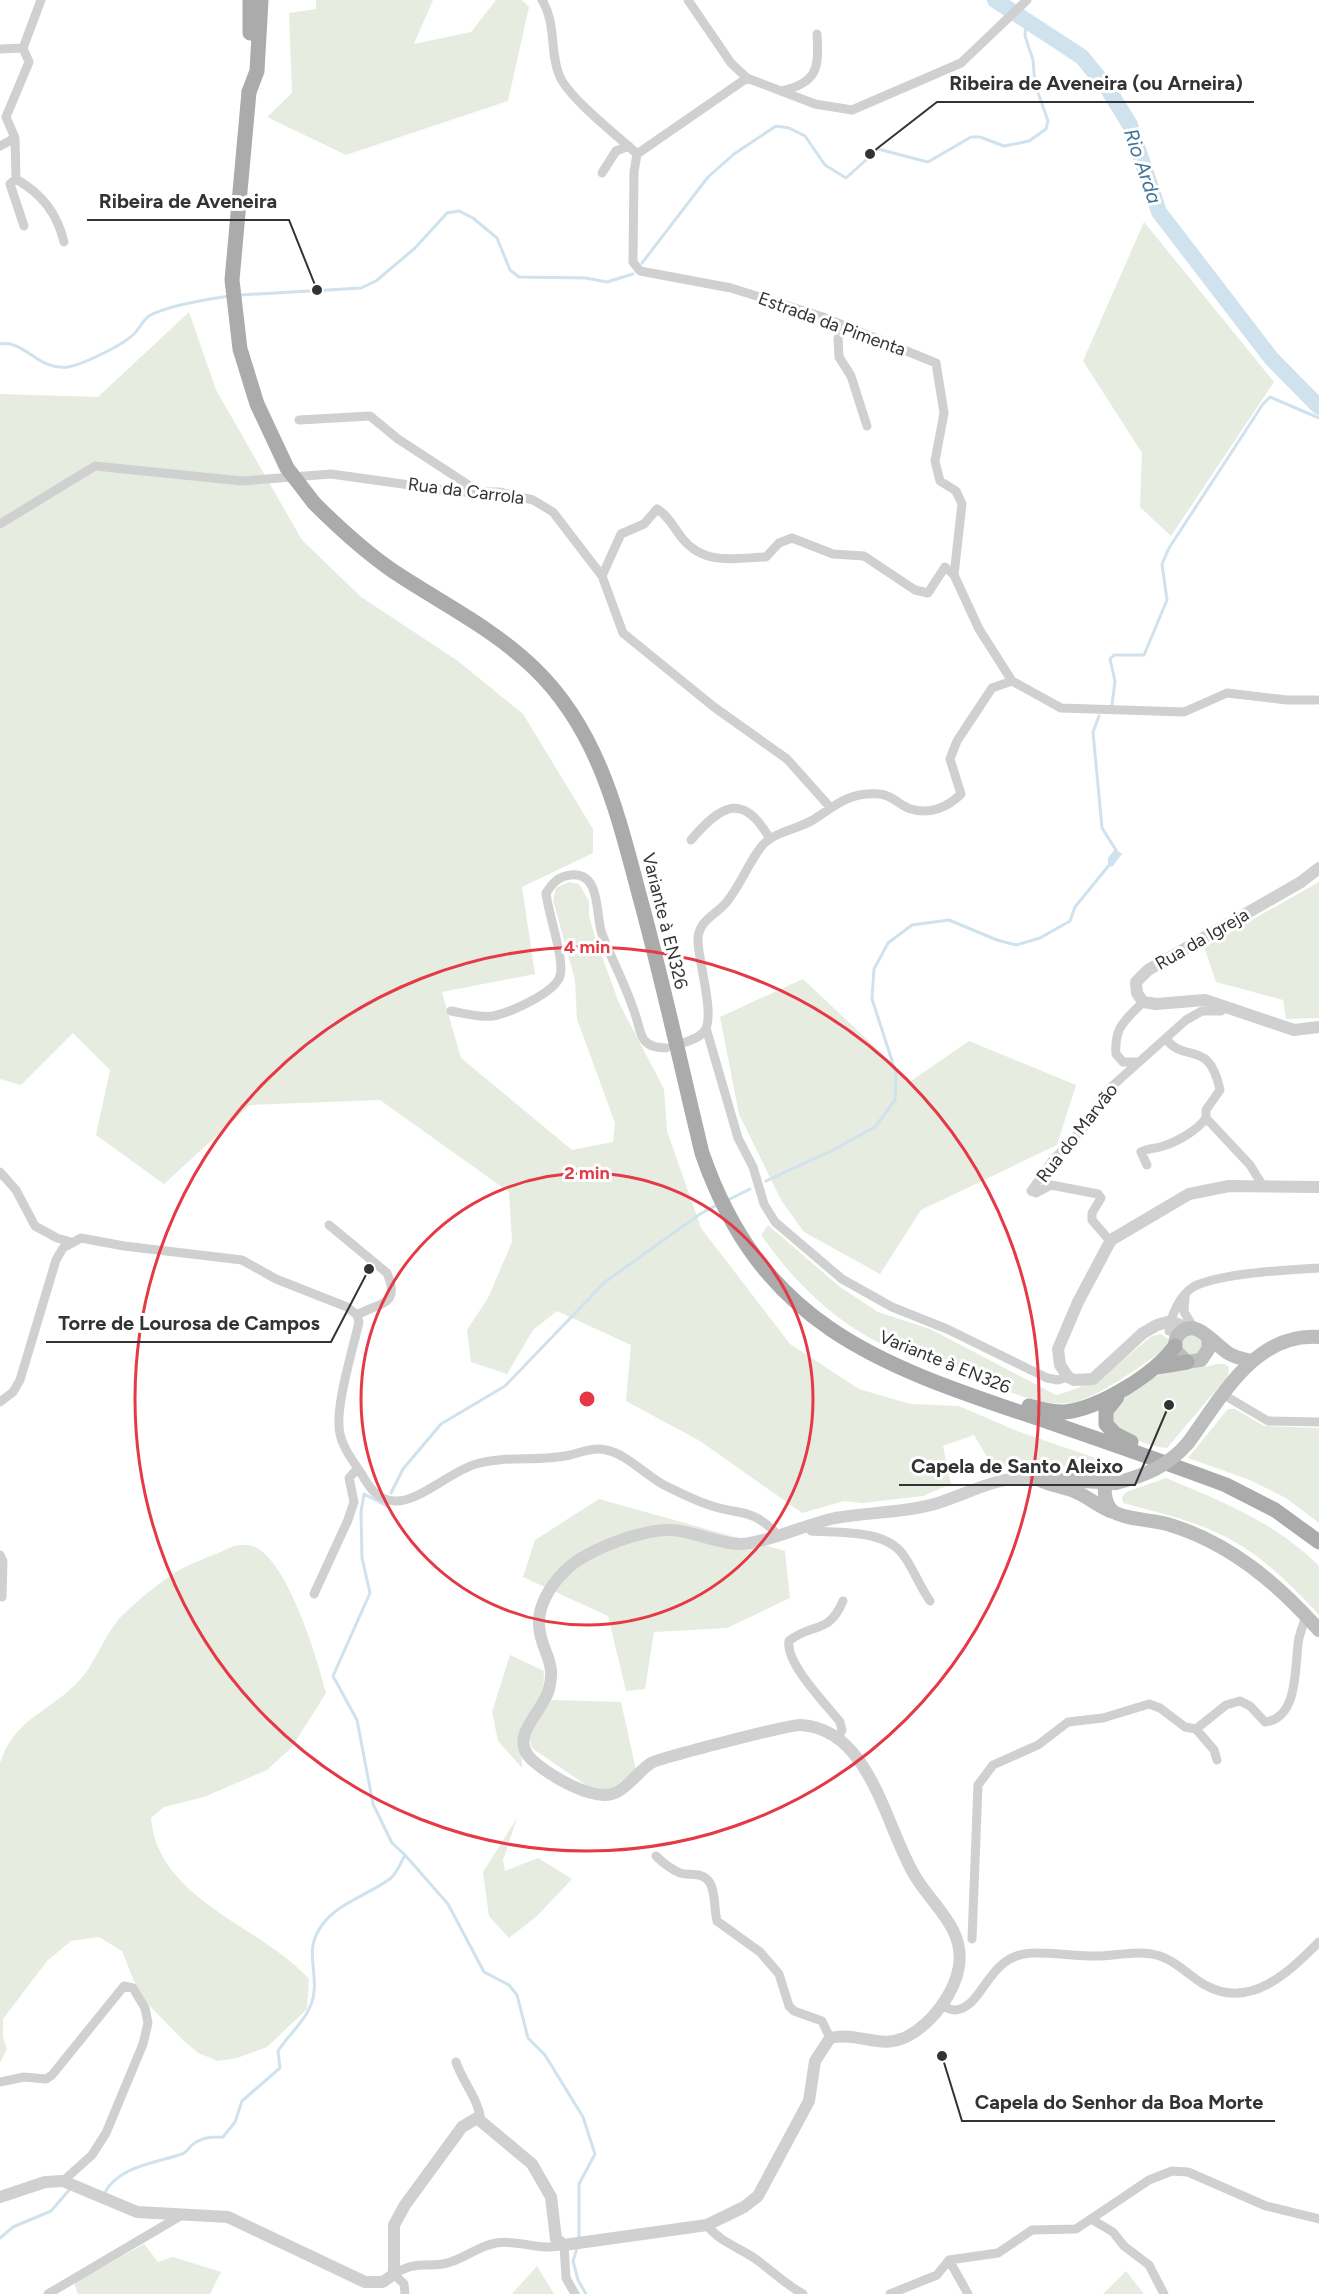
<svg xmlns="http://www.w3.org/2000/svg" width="1319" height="2294" font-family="Figtree,sans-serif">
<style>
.green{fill:#e6ecdf}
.water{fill:#cfe2ee}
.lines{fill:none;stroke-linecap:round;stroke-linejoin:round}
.stream{stroke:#cfe2ee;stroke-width:3}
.river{stroke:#cfe2ee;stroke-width:16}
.minor{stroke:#d0d0d0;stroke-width:9}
.tertiary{stroke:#d0d0d0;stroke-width:12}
.secondary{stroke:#bdbdbd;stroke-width:14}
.primary{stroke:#ababab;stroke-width:15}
.secondary-bridge{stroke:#bdbdbd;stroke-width:14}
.primary-bridge{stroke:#ababab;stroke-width:15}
.ring{fill:none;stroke:#e63946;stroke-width:3}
.labels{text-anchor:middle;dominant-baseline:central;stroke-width:6;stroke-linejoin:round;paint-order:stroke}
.street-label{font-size:18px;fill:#333;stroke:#fff}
.water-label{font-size:20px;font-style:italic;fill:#3f7597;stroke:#fff}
.centre{fill:#e63946;stroke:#fff;stroke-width:3}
.ring-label{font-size:18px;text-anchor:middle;font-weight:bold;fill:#e63946;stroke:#fff;stroke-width:6;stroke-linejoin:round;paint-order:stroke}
.leader{fill:none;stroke:#333;stroke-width:2}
.callout-dot{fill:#333;stroke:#fff;stroke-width:2}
.callout-label{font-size:20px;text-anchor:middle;font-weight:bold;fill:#333;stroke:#fff;stroke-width:6;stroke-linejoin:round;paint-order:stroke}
</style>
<rect width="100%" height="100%" fill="#fff"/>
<path class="green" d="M316,0H433L414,44L471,32L496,0H522L529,7L508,101L346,155L267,117L292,93L289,13L316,9Z
M1144,222L1274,382L1171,536L1140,507L1142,453L1083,361Z
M189,312L216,390L302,540L361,597L458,661L523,714L593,829V853L522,887L535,974L442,992L461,1058L572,1150L613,1142L615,1123L577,1019L575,980L553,900L556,888L569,882L579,884L589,901V916L595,937L619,1003L664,1089L667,1131L701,1228L790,1344L859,1389L910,1404L959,1406L1017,1431L1116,1465L1119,1470L1108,1474L1030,1461L994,1469L974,1435L943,1446L951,1484L923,1496L862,1503L844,1501L802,1513L700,1441L626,1401L631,1345L557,1311L533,1330L507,1374L471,1362L467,1330L488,1298L512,1242L509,1192L380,1100L250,1105L164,1184L96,1135L110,1070L73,1033L21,1085L0,1079V394L98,397Z
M1319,882V1018L1286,1019L1283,1000L1216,982L1204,947Z
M803,979L911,1081L969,1041L1076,1085L1057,1145L921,1210L880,1274L804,1232L781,1200L739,1114L720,1017Z
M768,1225L840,1287L878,1312L930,1329L1056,1395C1097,1385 1120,1362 1152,1336L1161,1334L1168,1339V1347C1143,1364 1098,1399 1069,1403C1040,1406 1008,1391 981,1381C949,1369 914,1359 882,1344C833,1321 792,1279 761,1235Z
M1189,1334L1200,1336L1204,1343L1200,1353L1189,1356L1181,1348V1341Z
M1217,1364H1224L1229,1367L1228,1376L1167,1448C1145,1446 1125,1436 1110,1421C1122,1397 1142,1378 1170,1372C1186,1368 1201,1369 1217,1364Z
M1228,1409H1235L1264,1426L1319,1428V1523L1286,1498L1250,1480L1188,1458Z
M1166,1478C1221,1501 1277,1523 1319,1566V1615C1292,1585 1260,1554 1224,1536C1192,1520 1157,1512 1123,1503L1122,1497L1126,1492Z
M599,1499L785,1551L790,1598L727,1628L654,1632L645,1689L626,1691L608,1616L523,1577L535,1540Z
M234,1546C241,1545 250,1544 257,1548C289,1566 317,1657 326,1693L292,1747L267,1770L204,1797L164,1807L151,1818C158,1900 260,1925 309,1979L307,2009L267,2047L237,2058L218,2061L198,2053L183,2040L140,1996L122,1951L99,1937L71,1941L47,1961L3,2019V2037L7,2049L0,2063V1763C14,1720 46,1713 75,1685C94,1667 100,1644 115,1624C126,1609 167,1576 183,1568C199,1560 217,1554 234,1546Z
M510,1655L544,1671L543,1694L521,1727L522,1768L498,1741L492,1712Z
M552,1700L621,1702L636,1770L608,1791L593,1790L532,1748L528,1732Z
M517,1818L503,1860L505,1871L538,1858L572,1879L537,1916L509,1938L489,1916L483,1872Z
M144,2244L158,2262L173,2257L221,2272L210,2294H78L74,2283Z
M537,2266L554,2294H512Z
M1126,2271L1144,2294H1103Z"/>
<path class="water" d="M1115,849L1122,854L1113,866L1108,867V858Z"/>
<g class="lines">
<path class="stream" d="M642,263L708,177L734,154L776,126L789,128L805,136L825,165L846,178L878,149L928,162L971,137H980L1004,146L1029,141L1046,129L1048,121L1035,84L1033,60L1025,36L1026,20
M240,295L361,288L376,281L415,248L447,213L459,211L473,218L497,238L510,270L519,277L586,278L607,282L633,274
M0,344C24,339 38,371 68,367C84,364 123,345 134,334C139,329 143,320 149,316C168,305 209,299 230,296
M1112,705L1115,681L1110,659L1114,655H1144L1167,600L1162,564L1169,548L1263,404L1270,397L1319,418
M1099,716L1093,732L1102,828L1116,850
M766,1181L833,1150L875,1127L895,1100L896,1073L872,999L874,969L888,943L912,925L949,920L997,940L1016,945L1040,938L1070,921L1075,907L1110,864
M730,1199L750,1189
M391,1493L403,1469L441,1424L505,1386L605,1282L700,1214L715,1206
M389,1507L364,1494L361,1512L362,1558L370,1593L333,1676L357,1720L373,1804L392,1843L405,1855L448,1904L484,1972L509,1985L517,1995L528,2038L545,2055L583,2117L595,2154L579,2184V2239
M104,2194C118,2166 156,2163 182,2154C186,2153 189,2148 192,2145C202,2137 211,2137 223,2137L235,2122L242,2101L280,2068L278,2051C290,2032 312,2016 314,1992C317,1967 304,1950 322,1925C339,1902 369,1895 391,1878C397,1873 401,1862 405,1855
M0,2238L13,2227L51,2211L70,2189
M578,2245L573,2261L578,2280L586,2294"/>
<path class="river" d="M995,0L1082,57L1108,89L1130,125L1159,212L1271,358L1319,407"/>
<path class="minor" d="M542,0C557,24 549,53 560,77C571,100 617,135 637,154
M688,0L731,63L747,78
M1027,0L961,63L852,110L815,104L747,78L637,154L634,172L633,262L640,271L731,288L823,317L936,363L944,413L935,461L940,481L956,491L962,504L954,575L979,629L1012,681L1061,708L1184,712L1227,693L1287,700H1319
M23,48L29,62L6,117L15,138L16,179C42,194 57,213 64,242
M23,48L41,0
M0,49L23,48
M781,91C818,83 819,68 817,34
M0,146L15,138
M602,173L616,151L629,146
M16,179L10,184L24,226
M842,325L838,339L839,357L851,376L867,426
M299,420L370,416L398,439L470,486L474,492
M0,524L95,466L242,481L331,474L460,492H499L533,500L553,512L602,576L623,633L714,707L787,759L829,806
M602,576L621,534L644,524L657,509C669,516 673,527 682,538C704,566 735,558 766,557L779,543L792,538L833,554L864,556L915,590L928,593L945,567L954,575
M691,840C721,805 743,791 770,839
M451,1011C463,1013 480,1018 493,1016C509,1013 555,993 560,976C565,960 548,913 546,893C552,884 558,876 571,875C602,872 595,916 602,934C613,963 628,989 637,1020C639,1026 640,1036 645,1041C650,1047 659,1048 666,1048
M706,1028L738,1138L753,1167L764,1204L775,1222L842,1279L892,1307L947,1329L1047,1378L1058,1380L1068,1377
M1166,1039C1185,1064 1209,1038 1220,1090L1206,1110V1118
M686,1042C693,1039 701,1037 705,1030C715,1014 698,961 698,940C698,922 713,916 724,905C739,889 747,865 761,847C774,831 796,830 813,820C836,805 849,792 879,794C891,794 900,806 911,809C930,815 948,807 961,794L950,759L957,741L992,688L1012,681
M1139,1062H1123L1116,1054C1114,1026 1126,1020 1143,1002
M1206,1118L1250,1165L1263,1186
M1147,1165L1141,1152C1148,1148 1153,1149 1160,1147C1175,1143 1197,1131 1206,1118
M0,1172L16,1190L35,1226L57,1238L71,1242
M329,1225L387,1273C401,1306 380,1302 357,1315
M1110,1241L1092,1220V1213L1101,1198L1098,1194L1051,1185L1036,1193L1031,1191L1052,1161L1085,1126L1110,1088L1186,1020L1202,1011H1221L1225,1007
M1185,1297L1184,1312L1194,1328
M1169,1331C1171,1316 1179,1296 1193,1287C1219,1273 1288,1270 1319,1268
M1224,1395L1268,1421L1319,1422
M0,1402L13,1392L20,1380L56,1260L63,1248L81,1238L124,1246L242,1260L276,1279L347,1307L357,1315L359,1322C353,1349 334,1409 340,1434C343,1448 353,1461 361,1473C369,1487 377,1500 394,1501C418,1503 451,1471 476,1464C506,1455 539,1462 570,1455C582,1452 594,1447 606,1450C627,1454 645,1475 664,1485C678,1492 694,1500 709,1505C742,1516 751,1507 778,1535
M807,1526L811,1531C840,1533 886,1529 904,1556C914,1570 920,1587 930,1601
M0,1555L3,1561L2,1597
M314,1594L348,1520L354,1502L349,1478L358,1468
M1196,1729L1214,1750L1217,1760
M837,1740L842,1730L840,1722C826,1704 785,1663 789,1641C812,1622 828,1636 843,1601
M656,1856C663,1863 671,1869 680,1873C690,1876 703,1871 710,1883C716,1894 714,1910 717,1921L760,1952L779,1974L789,2006L794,2011L822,2021L830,2038
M972,1939L978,1785L993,1765L1038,1745L1068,1722L1103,1718L1149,1704L1160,1708L1185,1727L1196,1729L1226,1705L1240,1701L1250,1706L1265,1722C1300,1718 1294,1664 1299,1638C1301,1630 1304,1623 1306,1615
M942,2006C945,2007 951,2010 955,2010C986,2007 986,1951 1037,1953C1056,1953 1076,1956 1096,1956C1117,1956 1139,1949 1160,1956C1178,1962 1189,1976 1205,1985C1250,2010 1288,1973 1319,1942
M456,2062C463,2083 478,2098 481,2120
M0,2082L24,2077L46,2079L52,2075L124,1986L133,1988L145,2008L148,2023L143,2044L106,2133L92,2155L63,2181
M1091,2219L1113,2232L1124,2246L1149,2265L1164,2294
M707,2225C721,2244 743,2248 761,2263C775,2274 787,2285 803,2294
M949,2260L968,2294
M48,2294L182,2215
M405,2294L404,2284L394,2274C417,2261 421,2267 443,2264C462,2261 477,2246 496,2243C519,2239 540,2252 564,2245L566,2278L575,2294
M890,2294L937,2275L949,2260L998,2253L1032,2230L1076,2229L1149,2180L1172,2171L1188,2172L1266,2206L1319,2219"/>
<path class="tertiary" d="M1319,868L1301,882L1148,970L1136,982L1137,993L1143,1002L1156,1004L1205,1000L1294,1030L1319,1027
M1187,1328L1171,1321L1157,1325L1143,1333L1093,1379L1074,1380L1068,1377L1060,1365L1058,1349L1078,1302L1111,1240L1189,1194L1229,1186L1319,1187
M0,2197L45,2182L63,2181L137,2212L228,2217L365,2282H383L394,2274V2225L405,2205L462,2127L477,2118L532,2164L551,2197L556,2239L564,2245L707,2225L744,2207L758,2196L809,2101L815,2061L830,2038C861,2031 879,2051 908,2036C932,2023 955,1993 959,1966C965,1928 932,1905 915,1876C886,1829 871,1729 801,1725C791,1724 660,1758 651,1763C639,1771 630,1785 617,1792C595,1804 549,1775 532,1760C507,1736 544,1712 549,1689C557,1661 540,1650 539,1625C538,1606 550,1586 563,1573C582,1551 642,1529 671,1530C696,1531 726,1548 750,1543C779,1538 807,1524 835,1518C869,1512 905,1513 938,1503C972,1492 999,1475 1036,1478"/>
<path class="secondary" d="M1208,1338L1209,1348L1201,1360L1187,1362L1176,1351C1174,1344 1175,1338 1180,1333C1196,1317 1215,1345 1228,1353C1234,1357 1243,1359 1251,1361
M1188,1443C1221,1398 1255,1332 1319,1337
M1036,1478C1049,1485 1060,1486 1074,1491C1087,1496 1099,1507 1113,1512
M1052,1479L1114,1483
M1105,1483C1104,1492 1105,1506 1114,1512C1125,1519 1153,1520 1167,1524C1229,1542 1277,1583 1319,1630"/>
<path class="primary" d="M250,0V33
M249,92L257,71L261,0
M314,503C339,528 364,551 393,571C441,603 493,628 535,669C601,733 619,820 642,905C664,987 682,1070 702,1153C761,1324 876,1364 1034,1417C1098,1439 1162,1461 1226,1485L1275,1510L1319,1542
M1157,1367L1187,1362
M1117,1397L1106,1411V1424L1115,1434L1131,1442
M1029,1406C1041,1409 1053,1413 1065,1412C1100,1408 1155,1374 1175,1346"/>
<path class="secondary-bridge" d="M1116,1483C1146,1475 1167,1467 1188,1443"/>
<path class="primary-bridge" d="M249,92L232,280L240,349L257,404L287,468L314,503"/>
</g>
<g class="ring">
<circle cx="587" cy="1399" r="226"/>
<circle cx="587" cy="1399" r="452"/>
</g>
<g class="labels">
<g class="street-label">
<text transform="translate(832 324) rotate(20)">Estrada da Pimenta</text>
<text transform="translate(466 491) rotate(7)">Rua da Carrola</text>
<text transform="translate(665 921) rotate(76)">Variante à EN326</text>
<text transform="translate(1202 939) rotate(-30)">Rua da Igreja</text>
<text transform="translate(1077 1133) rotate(-52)">Rua do Marvão</text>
<text transform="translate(945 1362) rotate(22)">Variante à EN326</text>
</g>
<g class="water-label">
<text transform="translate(1143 166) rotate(71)">Rio Arda</text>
</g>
</g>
<circle cx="587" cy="1399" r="9" class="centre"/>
<g class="ring-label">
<text x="587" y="953">4 min</text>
<text x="587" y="1179">2 min</text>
</g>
<path class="leader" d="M870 154L937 102H1254M317 290L289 220H87M369 1269L331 1342H46M1169 1405L1135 1485H899M942 2056L962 2121H1275"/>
<g class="callout-dot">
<circle cx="870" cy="154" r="6"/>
<circle cx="317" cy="290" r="6"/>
<circle cx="369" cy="1269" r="6"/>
<circle cx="1169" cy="1405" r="6"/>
<circle cx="942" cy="2056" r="6"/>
</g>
<g class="callout-label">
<text x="1096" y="90">Ribeira de Aveneira (ou Arneira)</text>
<text x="188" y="208">Ribeira de Aveneira</text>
<text x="189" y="1330">Torre de Lourosa de Campos</text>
<text x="1017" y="1473">Capela de Santo Aleixo</text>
<text x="1119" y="2109">Capela do Senhor da Boa Morte</text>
</g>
</svg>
